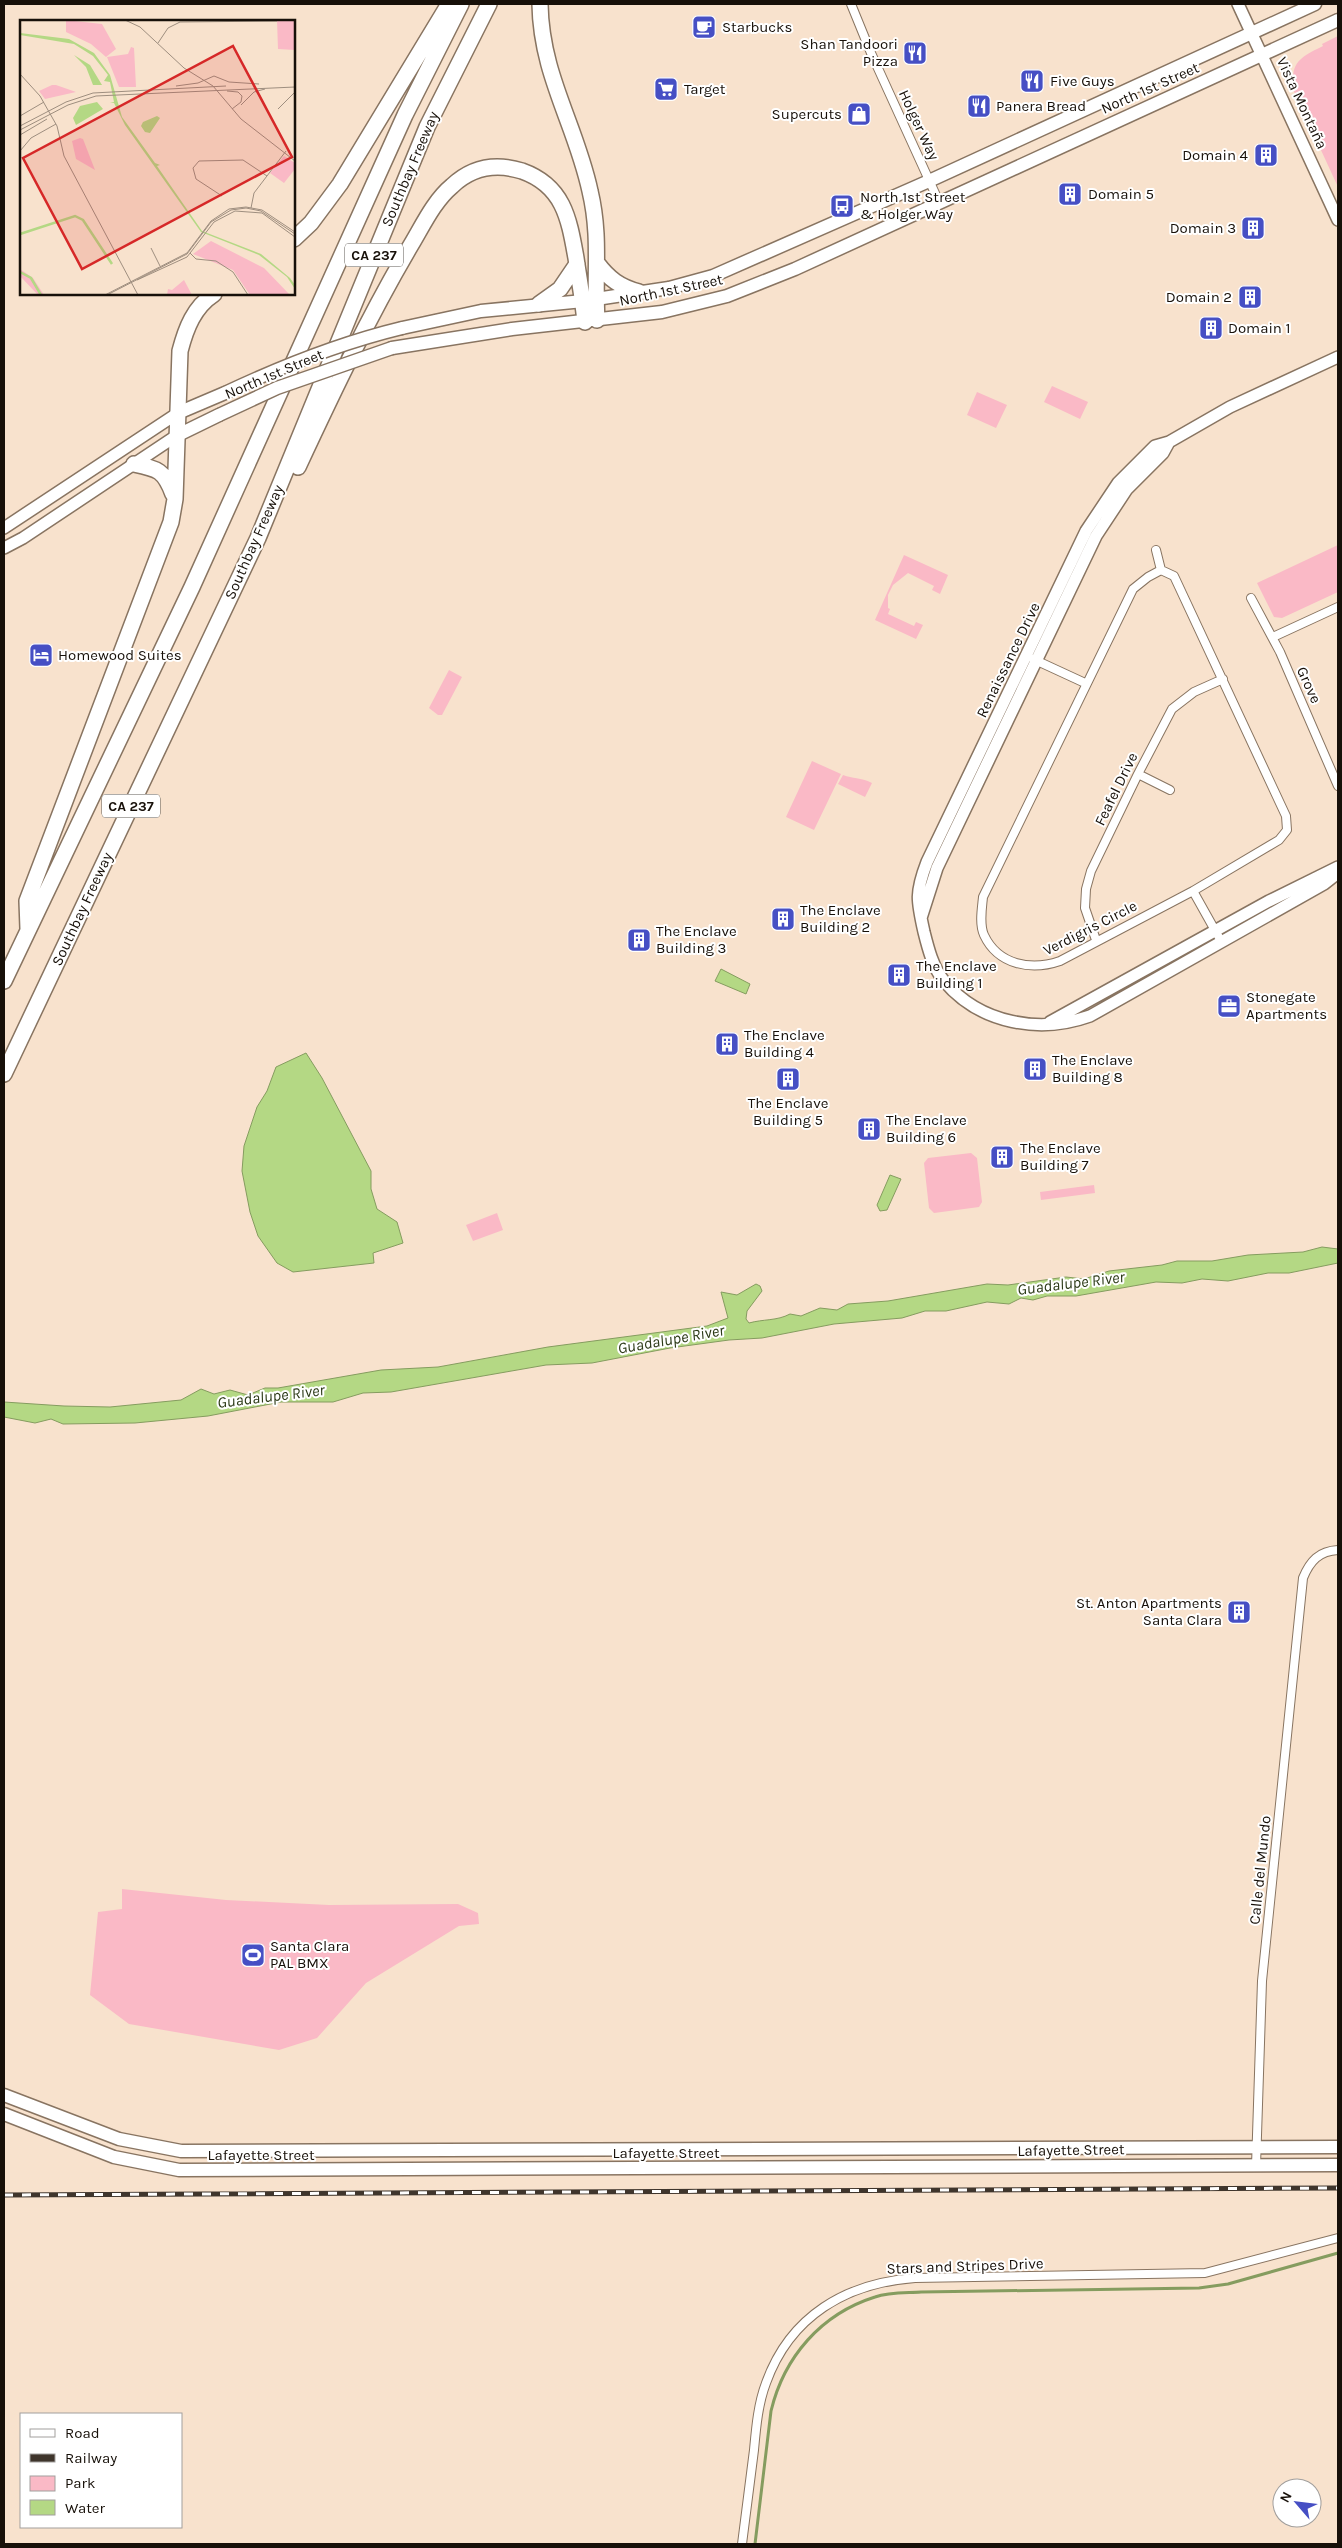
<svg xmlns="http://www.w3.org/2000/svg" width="1342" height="2548" font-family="Karla,sans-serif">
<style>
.green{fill:#fab9c6}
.water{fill:#b4d884;stroke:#859c5f}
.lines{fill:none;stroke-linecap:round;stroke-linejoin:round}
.stream{stroke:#859c5f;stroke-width:3}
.street-casing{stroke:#887461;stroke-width:10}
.secondary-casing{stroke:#887461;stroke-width:14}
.primary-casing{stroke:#887461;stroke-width:15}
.highway-casing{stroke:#887461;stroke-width:18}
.street{stroke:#fff;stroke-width:8}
.secondary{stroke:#fff;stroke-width:11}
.primary{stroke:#fff;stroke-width:12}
.highway{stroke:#fff;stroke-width:15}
.rail-casing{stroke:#3f352c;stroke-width:5}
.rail{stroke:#fff;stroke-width:3;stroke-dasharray:9;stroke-linecap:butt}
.primary-bridge-casing{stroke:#887461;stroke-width:15;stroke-linecap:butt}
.primary-bridge{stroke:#fff;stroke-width:12}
.labels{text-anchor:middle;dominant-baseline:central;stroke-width:4;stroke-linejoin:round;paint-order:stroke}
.shield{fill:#fff;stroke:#5d5853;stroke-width:1}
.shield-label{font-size:14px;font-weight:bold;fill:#171009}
.poi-label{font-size:15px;fill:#171009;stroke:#fff;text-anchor:start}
.street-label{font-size:15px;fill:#171009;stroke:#fff}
.water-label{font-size:16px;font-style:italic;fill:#2b3916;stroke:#fff}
.inset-river{fill:none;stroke:#b4d884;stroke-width:2.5}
.inset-road{fill:none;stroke:#9e8e7f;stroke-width:1}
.view{fill:#d62828;fill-opacity:0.15;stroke:#d62828;stroke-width:2.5}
.inset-edge{fill:none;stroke:#171009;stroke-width:2.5}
</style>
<rect width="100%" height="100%" fill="#f8e2cd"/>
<path class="green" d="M1338,36V187L1291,85L1294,83C1290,61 1305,55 1323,46L1322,44Z
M1052,386L1088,402L1080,419L1044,402Z
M977,392L1007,405L996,428L967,415Z
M1338,545V592L1282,618L1274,617L1257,583Z
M904,555L948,575L940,594L932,590L934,586L908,573L893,585L888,595V608L890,609L888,614L914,626L916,622L923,625L916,639L875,620Z
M449,670L462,677L442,715H438L429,708Z
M812,761L841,774L814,830L786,817Z
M843,775C853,779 860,777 872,783L865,797L838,784Z
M971,1153L977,1158L982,1202L979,1207L934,1213L929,1208L924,1163L928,1158Z
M1094,1185L1095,1193L1041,1200L1040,1192Z
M497,1213L503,1230L473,1241L466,1225Z
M122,1889L226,1900L329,1905L458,1904L478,1913L479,1924L459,1926L366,1983L317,2038L279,2050L129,2024L90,1995L98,1912L122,1909Z"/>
<path class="water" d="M721,969L750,984L746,994L715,981Z
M306,1053L322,1078L371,1171V1189L377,1209L397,1222L403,1243L373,1253L374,1263L293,1272L277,1263L258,1236L250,1212L242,1171L244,1146L257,1107L267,1091L276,1067Z
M890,1175L901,1179L887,1210L880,1211L877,1205Z
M1322,1247L1338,1249V1263L1289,1273H1268L1228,1281L1202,1279L1182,1283L1156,1282L1076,1296H1047L1033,1300L1021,1298L1009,1304L987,1302L946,1311H925L902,1318L834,1324L762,1338L729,1340L670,1348L592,1363L546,1365L391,1392L363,1393L333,1402H281L208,1416L135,1423L63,1424L51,1419L35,1423L4,1417V1402L64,1406L110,1407L181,1400L201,1389L214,1394L230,1390L248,1395L265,1388H278L381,1370L438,1367L548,1347L707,1326L728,1318L721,1292L737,1295L756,1284L760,1286L762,1291L747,1311L746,1319L749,1323C763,1319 777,1321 790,1314L801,1316L820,1308L837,1310L848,1304L888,1301L987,1284L1008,1285L1066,1277L1084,1279L1109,1271L1162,1265L1177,1261H1212L1248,1255L1303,1252Z"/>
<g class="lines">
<path class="stream" d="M755,2544L771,2411C784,2357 821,2314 875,2297C889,2292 905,2293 921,2292L1199,2288L1228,2284L1338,2253"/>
<g class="street-casing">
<path id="street" d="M851,4L871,53L939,202
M1156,550L1161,570
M1161,570L1174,576L1286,816L1287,830L1279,840L1193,891L1060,961C1031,971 998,965 984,935C979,924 982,908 983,897L1133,589L1148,577Z
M1251,598L1280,652L1338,786
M1273,637L1338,607
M1033,659L1085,683
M1138,774L1170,790
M1193,891L1221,941
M1096,940L1085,908L1086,889L1091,871L1138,774L1172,709L1194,692L1223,679
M1256,2166L1262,1981L1303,1578C1310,1561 1319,1551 1338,1550
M742,2544C746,2513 750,2481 754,2450C756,2428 758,2404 766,2383C790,2316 846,2283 915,2278L1205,2273L1338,2238"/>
</g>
<g class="secondary-casing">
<path id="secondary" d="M1238,4L1338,220
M1338,357L1230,407L1169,442L1155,446L1118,483L1086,531L927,862C915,893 917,901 924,932C928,948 933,968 944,981C980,1024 1040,1034 1090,1016L1324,884L1338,873
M4,528L178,413
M4,548L23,538L176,436
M921,918L937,868L1096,536L1127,489L1163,453L1169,442
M1050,1022L1269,901L1338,867"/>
</g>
<g class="primary-casing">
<path id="primary" d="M402,328L481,311L583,301L669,288L713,276L929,181L1315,4
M392,348L512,329L662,312L727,296L795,269L1338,20
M178,413L225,393
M176,436L219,415
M4,2095L119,2139L181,2151L1338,2147
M4,2114L114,2157L179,2170L1338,2165"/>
</g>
<g class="highway-casing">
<path id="highway" d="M540,4C541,75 576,125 590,191C601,237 594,275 597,320
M294,239L311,223L340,184L449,4
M597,263C609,279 620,287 639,292
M539,304L560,289L577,264
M134,464C158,469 164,470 173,494
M298,467C333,392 369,316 411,245C423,225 434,201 452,186C472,167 496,163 522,171C564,186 569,219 576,258C579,279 583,300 585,322
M28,929L27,901L171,522L175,499L180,351C186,328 194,307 214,294
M4,981L192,587L405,115L461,4
M4,1074L258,538L427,127L489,4"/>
</g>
<use href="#street" class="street"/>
<use href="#secondary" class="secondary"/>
<use href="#primary" class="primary"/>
<use href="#highway" class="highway"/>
<g class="rail-casing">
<path id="rail" d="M4,2195L1338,2188"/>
</g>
<use href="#rail" class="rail"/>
<g class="primary-bridge-casing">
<path id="primary-bridge" d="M225,393C282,366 340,343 402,328
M219,415L277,388L392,348"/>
</g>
<use href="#primary-bridge" class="primary-bridge"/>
</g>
<defs>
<g id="cafe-square" transform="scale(1.25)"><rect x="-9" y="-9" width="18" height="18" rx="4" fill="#464fc4" stroke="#fff"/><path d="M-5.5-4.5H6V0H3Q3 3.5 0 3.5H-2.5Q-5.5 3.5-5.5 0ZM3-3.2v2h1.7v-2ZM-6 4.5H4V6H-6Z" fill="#fff"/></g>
<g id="restaurant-square" transform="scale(1.25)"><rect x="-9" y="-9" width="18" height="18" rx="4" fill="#464fc4" stroke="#fff"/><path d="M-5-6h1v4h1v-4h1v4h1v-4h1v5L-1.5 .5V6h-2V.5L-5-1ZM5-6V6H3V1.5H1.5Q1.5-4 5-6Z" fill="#fff"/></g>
<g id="supermarket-square" transform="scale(1.25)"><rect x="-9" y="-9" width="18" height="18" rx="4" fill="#464fc4" stroke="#fff"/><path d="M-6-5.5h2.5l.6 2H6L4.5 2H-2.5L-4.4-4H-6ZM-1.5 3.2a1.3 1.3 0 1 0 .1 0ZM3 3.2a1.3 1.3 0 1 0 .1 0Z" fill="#fff"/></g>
<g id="shop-square" transform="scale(1.25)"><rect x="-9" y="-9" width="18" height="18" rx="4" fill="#464fc4" stroke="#fff"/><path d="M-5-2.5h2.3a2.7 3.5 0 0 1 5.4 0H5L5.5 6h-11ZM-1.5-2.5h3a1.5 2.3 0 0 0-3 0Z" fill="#fff"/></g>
<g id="building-square" transform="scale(1.25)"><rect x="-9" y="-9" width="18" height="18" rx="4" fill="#464fc4" stroke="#fff"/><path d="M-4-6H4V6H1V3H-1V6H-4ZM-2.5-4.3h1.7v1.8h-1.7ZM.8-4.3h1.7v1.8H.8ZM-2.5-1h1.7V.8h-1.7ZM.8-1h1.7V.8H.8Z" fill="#fff"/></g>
<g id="bus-square" transform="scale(1.25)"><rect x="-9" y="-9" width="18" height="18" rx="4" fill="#464fc4" stroke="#fff"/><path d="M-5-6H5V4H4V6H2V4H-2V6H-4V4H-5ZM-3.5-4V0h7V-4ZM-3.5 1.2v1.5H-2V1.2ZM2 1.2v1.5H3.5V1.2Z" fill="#fff"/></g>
<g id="hotel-square" transform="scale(1.25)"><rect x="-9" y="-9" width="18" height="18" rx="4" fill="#464fc4" stroke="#fff"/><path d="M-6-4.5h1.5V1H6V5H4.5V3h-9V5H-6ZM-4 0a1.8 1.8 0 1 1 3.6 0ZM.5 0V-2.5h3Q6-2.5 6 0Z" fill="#fff"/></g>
<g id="office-square" transform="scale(1.25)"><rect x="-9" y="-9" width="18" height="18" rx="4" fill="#464fc4" stroke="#fff"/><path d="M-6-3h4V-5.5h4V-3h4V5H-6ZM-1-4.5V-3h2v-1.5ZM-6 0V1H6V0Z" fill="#fff"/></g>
<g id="stadium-square" transform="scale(1.25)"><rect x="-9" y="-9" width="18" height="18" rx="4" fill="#464fc4" stroke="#fff"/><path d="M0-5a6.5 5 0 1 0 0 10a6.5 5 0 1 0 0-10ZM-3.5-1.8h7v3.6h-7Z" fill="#fff"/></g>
</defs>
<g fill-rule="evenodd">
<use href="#cafe-square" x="704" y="27"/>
<use href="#restaurant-square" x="915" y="53"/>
<use href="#restaurant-square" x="1032" y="81"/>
<use href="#supermarket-square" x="666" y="89"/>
<use href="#restaurant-square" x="979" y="106"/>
<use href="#shop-square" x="859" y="114"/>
<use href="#building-square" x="1266" y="155"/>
<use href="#building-square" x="1070" y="194"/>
<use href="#bus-square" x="842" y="206"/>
<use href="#building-square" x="1253" y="228"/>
<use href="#building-square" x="1250" y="297"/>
<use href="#building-square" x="1211" y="328"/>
<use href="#hotel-square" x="41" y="655"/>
<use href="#building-square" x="783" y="919"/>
<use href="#building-square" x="639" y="940"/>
<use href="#building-square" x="899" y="975"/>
<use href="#office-square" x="1229" y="1006"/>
<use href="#building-square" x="727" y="1044"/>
<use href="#building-square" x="1035" y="1069"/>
<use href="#building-square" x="788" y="1079"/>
<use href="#building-square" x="869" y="1129"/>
<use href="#building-square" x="1002" y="1157"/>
<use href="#building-square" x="1239" y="1612"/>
<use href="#stadium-square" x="253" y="1955"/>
</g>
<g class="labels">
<g class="shield">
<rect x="345" y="243.5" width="58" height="23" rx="4"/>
<rect x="102" y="794.5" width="58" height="23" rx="4"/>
</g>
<g class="shield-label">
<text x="374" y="255">CA 237</text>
<text x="131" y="806">CA 237</text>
</g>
<g class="poi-label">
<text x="722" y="27">Starbucks</text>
<text x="898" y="44" text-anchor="end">Shan Tandoori<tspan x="898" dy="17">Pizza</tspan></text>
<text x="1050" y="81">Five Guys</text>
<text x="684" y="89">Target</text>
<text x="996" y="106">Panera Bread</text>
<text x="842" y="114" text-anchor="end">Supercuts</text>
<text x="1248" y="155" text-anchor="end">Domain 4</text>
<text x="1088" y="194">Domain 5</text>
<text x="860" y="197">North 1st Street<tspan x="860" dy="17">&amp; Holger Way</tspan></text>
<text x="1236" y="228" text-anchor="end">Domain 3</text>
<text x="1232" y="297" text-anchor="end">Domain 2</text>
<text x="1228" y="328">Domain 1</text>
<text x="58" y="655">Homewood Suites</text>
<text x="800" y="910">The Enclave<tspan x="800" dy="17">Building 2</tspan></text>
<text x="656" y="931">The Enclave<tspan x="656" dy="17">Building 3</tspan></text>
<text x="916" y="966">The Enclave<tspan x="916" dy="17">Building 1</tspan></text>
<text x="1246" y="997">Stonegate<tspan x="1246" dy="17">Apartments</tspan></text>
<text x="744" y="1035">The Enclave<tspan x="744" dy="17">Building 4</tspan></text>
<text x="1052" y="1060">The Enclave<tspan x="1052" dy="17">Building 8</tspan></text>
<text x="788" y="1103" text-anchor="middle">The Enclave<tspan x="788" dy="17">Building 5</tspan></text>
<text x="886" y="1120">The Enclave<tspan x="886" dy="17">Building 6</tspan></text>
<text x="1020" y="1148">The Enclave<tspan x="1020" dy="17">Building 7</tspan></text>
<text x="1222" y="1603" text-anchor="end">St. Anton Apartments<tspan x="1222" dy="17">Santa Clara</tspan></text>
<text x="270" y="1946">Santa Clara<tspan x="270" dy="17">PAL BMX</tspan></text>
</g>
<g class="street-label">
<text transform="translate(1150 88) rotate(-24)">North 1st Street</text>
<text transform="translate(1302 103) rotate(65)">Vista Montaña</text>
<text transform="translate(919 125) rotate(65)">Holger Way</text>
<text transform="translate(410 169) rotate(-67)">Southbay Freeway</text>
<text transform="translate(671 290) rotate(-12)">North 1st Street</text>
<text transform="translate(274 374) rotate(-23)">North 1st Street</text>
<text transform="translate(254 542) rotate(-66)">Southbay Freeway</text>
<text transform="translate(1008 660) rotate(-64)">Renaissance Drive</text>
<text transform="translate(1309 685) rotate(66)">Grove</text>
<text transform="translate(1116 789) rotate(-64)">Feafel Drive</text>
<text transform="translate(82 909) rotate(-65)">Southbay Freeway</text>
<text transform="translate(1090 928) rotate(-27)">Verdigris Circle</text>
<text transform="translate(1260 1870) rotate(-84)">Calle del Mundo</text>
<text transform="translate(1071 2150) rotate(-1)">Lafayette Street</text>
<text x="666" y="2153">Lafayette Street</text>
<text x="261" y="2155">Lafayette Street</text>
<text transform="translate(965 2266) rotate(-2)">Stars and Stripes Drive</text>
</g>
<g class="water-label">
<text transform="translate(1071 1283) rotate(-7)">Guadalupe River</text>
<text transform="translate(671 1339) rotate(-10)">Guadalupe River</text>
<text transform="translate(271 1396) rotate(-7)">Guadalupe River</text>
</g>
</g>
<g transform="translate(20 20)">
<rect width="275" height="275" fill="#f8e2cd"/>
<path d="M46,0L82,4L96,29L86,37L71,24L46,12ZM257,0H275V30L258,29ZM111,27L114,28L116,67H99L87,37L108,34ZM32,65H36L56,72L25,79L19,71ZM60,118L63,119L75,150L56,139L52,121ZM264,136L275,143V149L264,163L250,153ZM191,221L244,248L270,275H230L213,250L173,234ZM0,249L13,258L24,275H18L0,256ZM164,260L172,275H147L148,269L152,270Z" fill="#fab9c6"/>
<path d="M0,13L49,19L74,33L90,55L102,97L135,143L140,145L137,146L182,211L241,234L270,258L275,265V269L267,257L239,235L181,212L105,105L94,83H90L94,82L90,62L84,61L88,55L73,36L54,24L0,15ZM54,35L70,45L82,65H73L66,47ZM77,82L83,89L56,105L53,98L60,86ZM137,96L140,98L130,113L125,112L121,106L123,102Z" fill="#b4d884"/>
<path class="inset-river" d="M0,214L55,196L63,200L92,244M0,252L11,258L21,275"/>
<path class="inset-road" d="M105,0L120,7L164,48L193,66L221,99L275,141M138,23L148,8L160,2L257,1M0,54L20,76L37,106L44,136L118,275M156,66L178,63L194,56L209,62L239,64M207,71L218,72L222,76L221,82L212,89M221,85L234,72L245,69M258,89L275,72M0,96L24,82M0,106L46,82L73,73L206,66M0,110L48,85L76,76L275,67M0,115L27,99M0,131L11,118L36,104M202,176L176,159L173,148L179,141L223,140L247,156M231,188L234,173L266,131M131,228L140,246M170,233L176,239L196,241L213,252L228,275M117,260L167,237L194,202L215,191L242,193L275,217M85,275L167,233L191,201L209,189L226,187L242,190L275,212M87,275L167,234L191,202L211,190L226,188L241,191L275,214"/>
<path class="view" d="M213,26L272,137L62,249L3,138Z"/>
<rect width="275" height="275" class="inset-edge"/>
</g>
<rect width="1342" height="2548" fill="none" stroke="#171009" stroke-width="10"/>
<rect x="20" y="2413" width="162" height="115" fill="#ffffff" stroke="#a29f9d"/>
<rect x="30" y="2429" width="25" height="8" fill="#ffffff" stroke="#a29f9d"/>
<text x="65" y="2438" font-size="15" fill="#171009">Road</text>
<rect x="30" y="2454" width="25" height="8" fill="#3f352c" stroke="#a29f9d"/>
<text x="65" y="2463" font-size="15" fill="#171009">Railway</text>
<rect x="30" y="2476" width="25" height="15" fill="#fab9c6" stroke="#a29f9d"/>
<text x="65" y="2488" font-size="15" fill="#171009">Park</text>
<rect x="30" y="2500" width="25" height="15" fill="#b4d884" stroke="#a29f9d"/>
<text x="65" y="2513" font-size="15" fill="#171009">Water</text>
<g transform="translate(1297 2503) rotate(298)"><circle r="24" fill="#ffffff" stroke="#a29f9d"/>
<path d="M0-4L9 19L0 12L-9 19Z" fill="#464fc4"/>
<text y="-8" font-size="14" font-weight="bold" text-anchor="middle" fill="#171009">N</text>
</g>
</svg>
